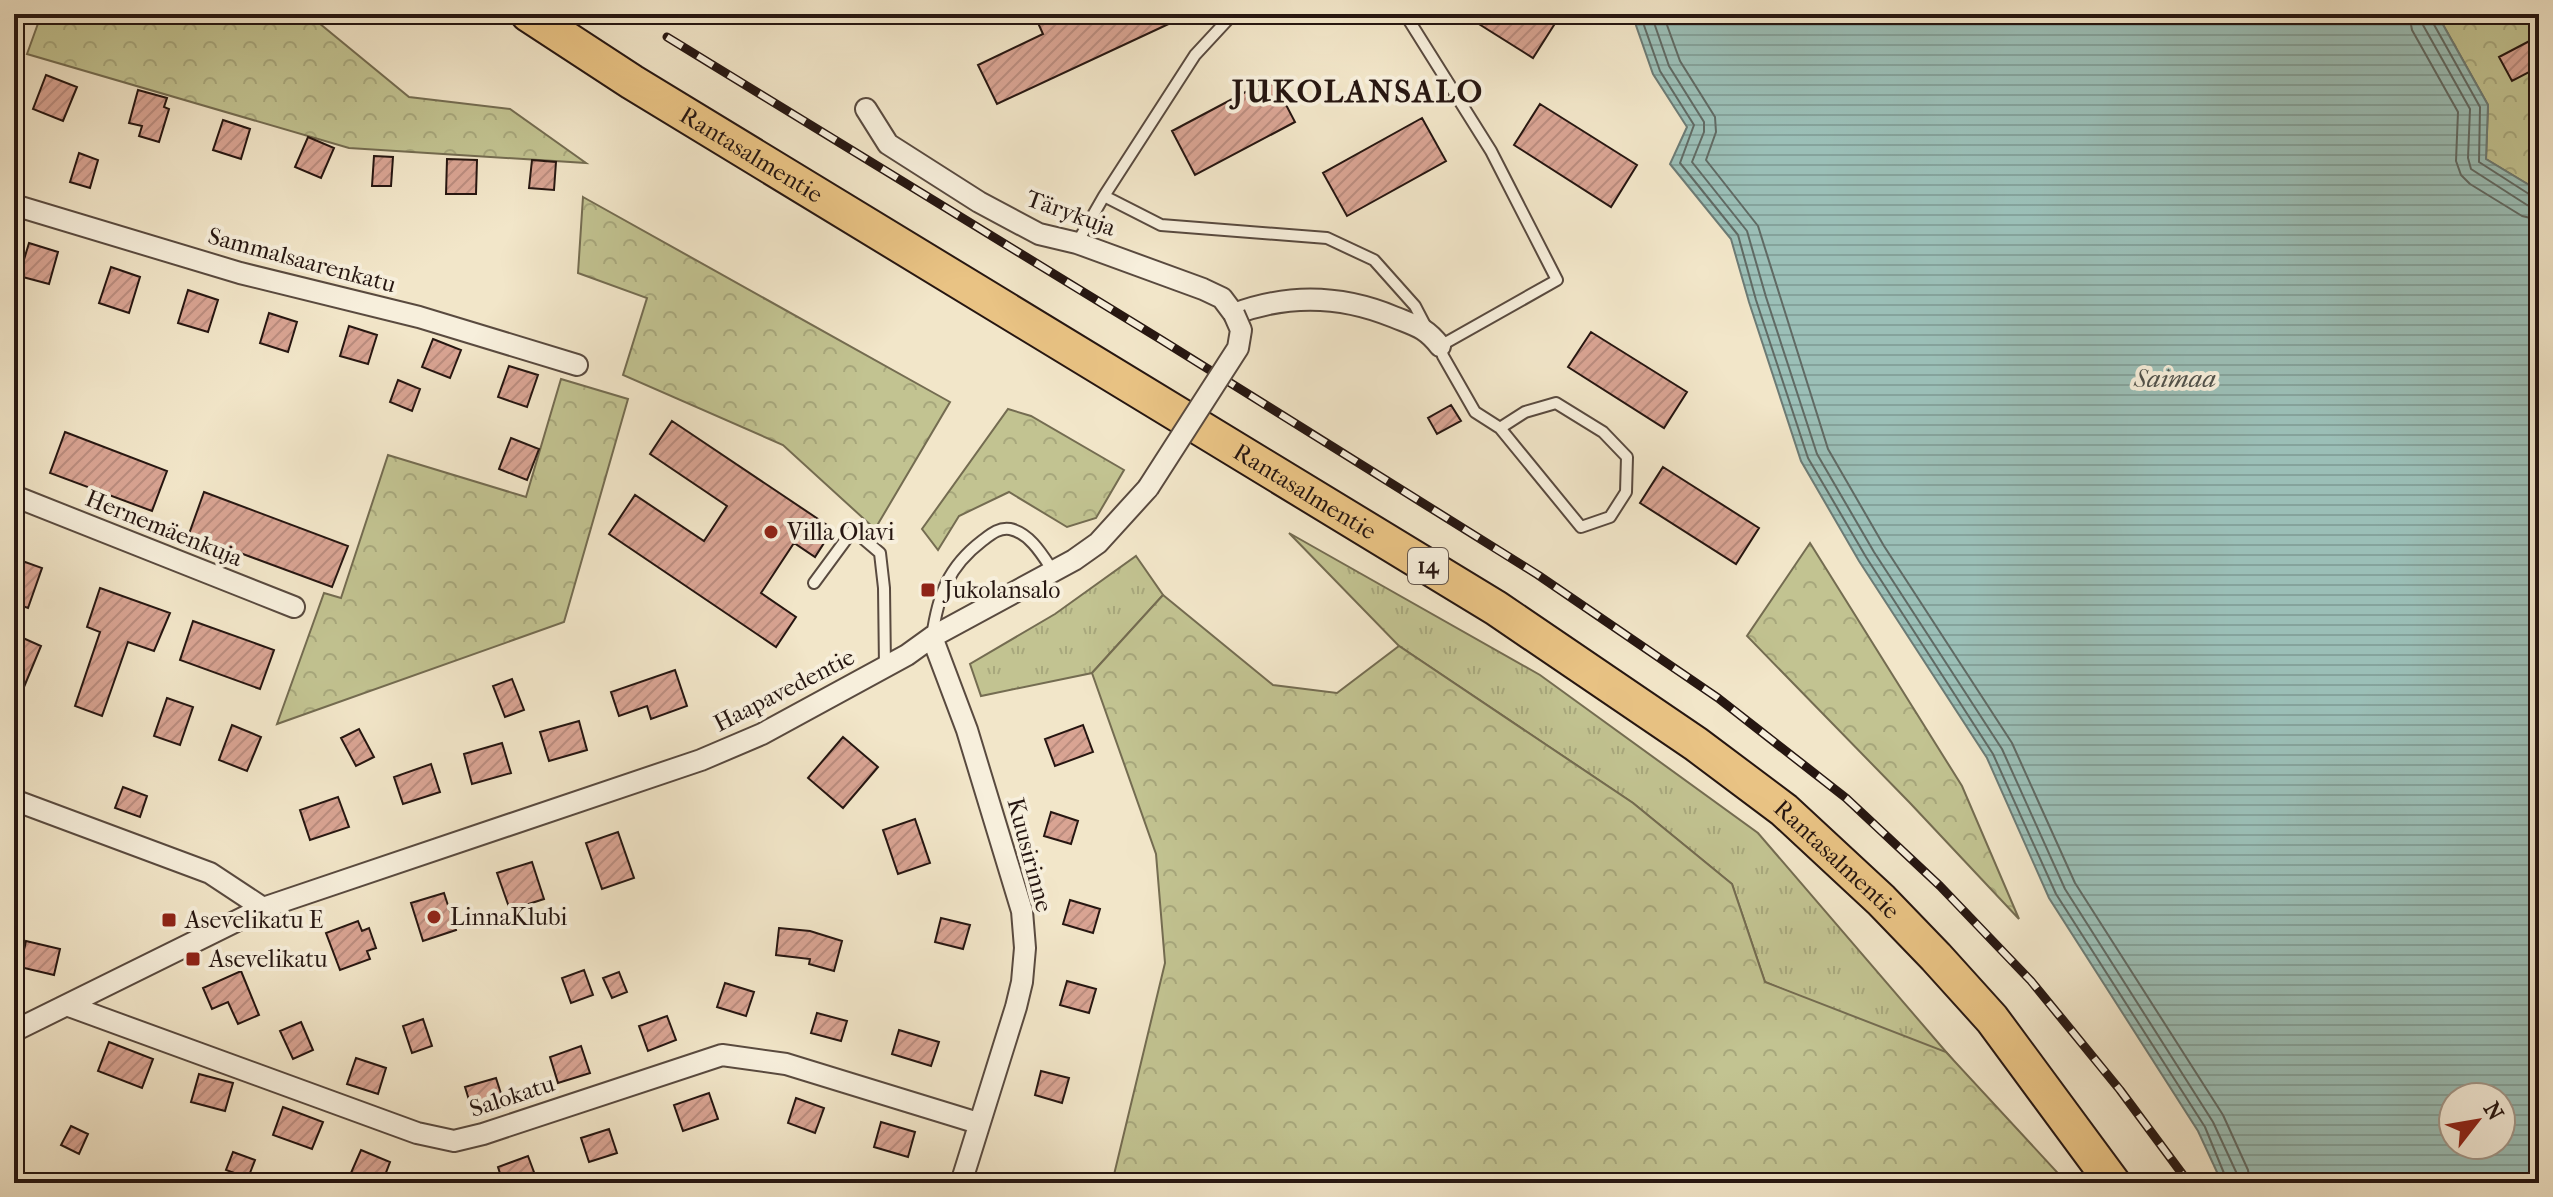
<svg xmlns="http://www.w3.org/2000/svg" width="2553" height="1197" font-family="'IM FELL French Canon',serif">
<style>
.grass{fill:url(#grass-tufts);stroke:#746c51;stroke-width:2}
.forest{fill:url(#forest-crowns);stroke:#746c51;stroke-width:2}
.water{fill:url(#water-rules);stroke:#6c7b75;stroke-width:2;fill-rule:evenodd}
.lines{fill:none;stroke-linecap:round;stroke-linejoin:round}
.shore{stroke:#606a64;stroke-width:2}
.building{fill:url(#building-hatch);stroke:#261611;stroke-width:2}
.service-casing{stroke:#594a3f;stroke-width:14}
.minor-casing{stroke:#594a3f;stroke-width:24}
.trunk-casing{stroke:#261611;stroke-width:38}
.service{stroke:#f7efdc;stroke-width:10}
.minor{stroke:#f7efdc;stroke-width:20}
.trunk{stroke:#e9c384;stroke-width:34}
.rail-casing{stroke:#261611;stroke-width:9}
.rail{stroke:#f7efdc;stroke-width:6;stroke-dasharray:18;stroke-linecap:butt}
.minor-bridge-casing{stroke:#594a3f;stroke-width:24;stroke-linecap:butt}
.minor-bridge{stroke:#f7efdc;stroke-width:20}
.poi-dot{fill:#8f2418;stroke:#f7efdc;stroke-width:3}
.labels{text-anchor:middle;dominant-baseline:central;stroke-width:8;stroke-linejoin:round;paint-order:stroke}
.shield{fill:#f7efdc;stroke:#65574e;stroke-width:2}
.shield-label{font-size:22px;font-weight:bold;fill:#261611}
.street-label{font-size:24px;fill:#261611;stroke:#f7efdc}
.poi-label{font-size:24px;fill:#261611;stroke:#f7efdc;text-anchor:start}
.water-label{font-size:26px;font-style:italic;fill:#4f514b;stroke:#f7efdc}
.district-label{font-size:32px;font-weight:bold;letter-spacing:2px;fill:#261611;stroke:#f7efdc}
</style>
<defs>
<pattern id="grass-tufts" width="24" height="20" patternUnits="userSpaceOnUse" patternTransform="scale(2)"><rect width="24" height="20" fill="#c2c391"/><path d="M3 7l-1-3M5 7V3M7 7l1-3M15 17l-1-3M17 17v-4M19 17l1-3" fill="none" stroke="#a7a77c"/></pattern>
<pattern id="forest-crowns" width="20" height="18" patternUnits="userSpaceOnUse" patternTransform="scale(2)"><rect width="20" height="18" fill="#c2c391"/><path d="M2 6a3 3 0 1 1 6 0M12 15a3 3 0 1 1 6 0" fill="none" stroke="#a7a77c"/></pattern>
<pattern id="water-rules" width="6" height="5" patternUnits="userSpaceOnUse" patternTransform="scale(2)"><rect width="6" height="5" fill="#9bbfb7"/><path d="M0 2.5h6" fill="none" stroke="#85a39c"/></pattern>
<pattern id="building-hatch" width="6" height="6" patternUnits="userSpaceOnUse" patternTransform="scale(2)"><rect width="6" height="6" fill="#d9a493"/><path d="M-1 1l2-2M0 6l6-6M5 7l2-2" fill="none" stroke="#ba8c7e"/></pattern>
</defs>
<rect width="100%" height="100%" fill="#f2e6c9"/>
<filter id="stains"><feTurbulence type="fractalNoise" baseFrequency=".0025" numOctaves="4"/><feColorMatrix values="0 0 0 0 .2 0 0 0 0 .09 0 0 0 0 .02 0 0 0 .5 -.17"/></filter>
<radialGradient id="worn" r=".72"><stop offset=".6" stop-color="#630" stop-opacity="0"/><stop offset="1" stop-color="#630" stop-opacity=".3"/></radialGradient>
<path class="grass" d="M1289,533L1540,675L1758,833L1953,1060L1765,982L1732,884L1633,803L1399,646Z
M1136,556L1163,595L1092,673L981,696L970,664L1055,614Z"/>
<path class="forest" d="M37,14H308L409,97L510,109L586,163L349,148L27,54L40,18Z
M2437,14H2539V191L2486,159L2488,105Z
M583,197L950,402L875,529L783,445L623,375L647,298L578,273Z
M561,379L628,399L564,622L277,724L324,593L341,598L388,455L526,497Z
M1008,409L1031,416L1124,470L1096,518L1067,527L1009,492L959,516L938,550L922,529Z
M1810,543L1962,786L2019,919L1910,803L1747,636Z
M1163,595L1273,685L1337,693L1399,646L1633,803L1732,884L1765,982L1946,1052L2067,1183H1112L1165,963L1156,854L1092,673Z"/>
<path class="water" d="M1632,14H2437L2488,105L2486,159L2539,191V1183H2222L2198,1131L2049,898L1987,758L1859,561L1801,461L1749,302L1731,239L1670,164L1687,127L1653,74ZM2453,1097H2501V1145H2453Z"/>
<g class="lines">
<path class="shore" d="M1640,14L1660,71L1694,125L1680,163L1738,235L1756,300L1808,458L1866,557L1993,754L2056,894L2205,1127L2228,1183
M1651,14L1669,66L1704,122V132L1692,162L1747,231L1766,297L1817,454L1874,552L2002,749L2065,889L2213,1122L2237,1174L2238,1183
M1663,14L1680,61L1715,117L1716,132L1706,160L1758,226L1828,449L1884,546L2012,743L2075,883L2223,1115L2248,1170L2250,1183
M2409,14L2412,30L2458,112L2456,161L2461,175L2470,184L2522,216L2539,220
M2421,14L2423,25L2470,109L2468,158L2471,169L2527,205L2539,208
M2431,14L2432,21L2480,107L2479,162L2532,196L2539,198"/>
</g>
<path class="building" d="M1034,14H1190L997,104L978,65L1043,34Z
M1463,14H1561L1533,58Z
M2539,36V67L2512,81L2499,57Z
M46,75L77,87L63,121L33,109Z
M1272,78L1295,122L1195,175L1172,131Z
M138,90L167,98L164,107L169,109L159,142L139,136L142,126L129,123Z
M1540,104L1637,165L1611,207L1514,145Z
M1422,118L1446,161L1347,216L1323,173Z
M223,120L250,129L241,159L213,150Z
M308,137L334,148L321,178L295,167Z
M79,153L98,160L90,188L70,182Z
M374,156L393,157L391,186H372Z
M447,159L477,160L476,194H446Z
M532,160L556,162L554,190L529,188Z
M29,243L58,252L49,284L19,276Z
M111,267L140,277L129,313L99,303Z
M188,290L218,300L208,332L178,323Z
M269,313L297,322L288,352L260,343Z
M349,326L377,335L368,364L340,356Z
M1591,332L1687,392L1664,428L1568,367Z
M433,339L461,350L450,378L422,367Z
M509,366L538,375L527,407L498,397Z
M398,380L420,389L412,411L390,402Z
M1451,405L1461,421L1437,434L1428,418Z
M672,421L833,529L815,557L794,543L761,593L796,617L776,647L609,534L635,495L704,541L727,506L650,454Z
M65,432L167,471L152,511L50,473Z
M511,438L539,449L527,480L499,469Z
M1663,467L1759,528L1736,564L1640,503Z
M204,492L348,546L332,587L189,534Z
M14,558L42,568L28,608L14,603Z
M100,588L170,613L154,651L128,642L102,716L75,706L100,632L87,627Z
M193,621L274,650L260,689L180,660Z
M14,634L41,646L14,711Z
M675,670L687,706L651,719L647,706L619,716L611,692Z
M512,679L524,710L505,717L493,686Z
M167,698L193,707L180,745L154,736Z
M579,721L587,750L549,761L540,732Z
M232,725L261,737L247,771L219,760Z
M1083,725L1093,752L1055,766L1045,739Z
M359,729L374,757L356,766L341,738Z
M843,737L878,767L843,808L808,778Z
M502,743L511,773L472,784L464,754Z
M431,764L440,792L403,804L394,777Z
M123,787L147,796L140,817L115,808Z
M338,797L349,827L310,840L300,810Z
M1051,812L1078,821L1071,844L1044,836Z
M915,819L930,863L898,874L883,830Z
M618,832L634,878L602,889L586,843Z
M532,862L544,899L510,910L497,873Z
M444,893L456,930L423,941L411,903Z
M1070,900L1100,909L1093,933L1063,924Z
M941,918L970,925L963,949L935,942Z
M358,921L362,931L369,928L376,948L367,951L370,959L340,970L326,933Z
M779,928L810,931L842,941L834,971L809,964L810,959L776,955Z
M26,941L60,949L54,975L20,967Z
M584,970L593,995L571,1003L562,978Z
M241,971L259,1015L238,1024L228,1002L212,1009L203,988Z
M619,972L627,992L612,998L603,978Z
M1067,981L1096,989L1089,1013L1060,1005Z
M725,983L754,992L746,1016L717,1007Z
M817,1013L847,1021L841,1041L811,1033Z
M667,1016L676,1040L648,1051L639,1026Z
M423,1019L432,1046L412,1053L403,1026Z
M301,1022L313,1050L293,1059L280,1031Z
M899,1030L939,1042L931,1066L892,1054Z
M109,1042L153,1059L142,1088L98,1071Z
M581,1046L590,1073L558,1083L550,1057Z
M356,1058L386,1068L378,1094L347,1084Z
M1041,1071L1069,1078L1062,1103L1035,1095Z
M199,1074L233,1083L225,1111L191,1102Z
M496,1078L504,1103L473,1113L465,1087Z
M709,1093L718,1119L683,1131L674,1105Z
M796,1098L824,1108L815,1133L788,1123Z
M283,1107L323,1122L312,1149L273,1135Z
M881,1122L915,1132L908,1157L874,1147Z
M71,1126L88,1134L79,1154L61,1145Z
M609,1129L617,1153L589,1162L581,1138Z
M361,1150L390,1162L382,1183L351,1173Z
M233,1152L255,1160L248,1178L226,1170Z
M528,1156L538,1183H503L498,1167Z"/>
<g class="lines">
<g class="service-casing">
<path id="service" d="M1405,14L1491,151L1557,280L1440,346L1443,356L1475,412L1500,428L1581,527L1610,517L1626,492L1627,457L1603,432L1556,403L1525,412L1500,428
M1104,196L1161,225L1327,238L1374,260L1415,306L1427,329
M1077,243L1104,196L1195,55L1233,14
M814,583L853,530L880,553L884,588L885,667
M932,637C938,595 948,567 982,541C990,535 999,527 1010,529C1030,533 1043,556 1053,571"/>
</g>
<g class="minor-casing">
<path id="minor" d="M866,109L888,144L979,202L1039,234L1077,243L1203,289L1222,298L1234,314C1287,294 1341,295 1394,317C1416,326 1425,327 1440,346
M14,205L240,273L419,317L577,365
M14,496L294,607
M932,637L967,730L1022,911L1025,948L1022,982L1016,1007L961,1183
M14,800L210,873L263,908
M69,1006L417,1133L454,1141L483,1134L722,1055L786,1064L978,1123
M14,1031L263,908L701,760L762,734L907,655L932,637L1074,560L1098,543L1148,488"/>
</g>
<g class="trunk-casing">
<g id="trunk">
<path id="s1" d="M528,14L632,82L1496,608L1696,744L1784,810L1881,900L1936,957L1992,1019L2113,1183"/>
</g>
</g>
<use href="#service" class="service"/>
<use href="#minor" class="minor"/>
<use href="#trunk" class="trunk"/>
<g class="rail-casing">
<path id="rail" d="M667,37L1160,339L1538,575L1718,698L1846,798L1940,886L2031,981L2120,1090L2189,1183"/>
</g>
<use href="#rail" class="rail"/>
<g class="minor-bridge-casing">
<path id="minor-bridge" d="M1148,488L1238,348L1241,330L1234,314"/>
</g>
<use href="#minor-bridge" class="minor-bridge"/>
</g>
<g class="poi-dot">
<circle cx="771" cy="532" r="8"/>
<rect x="920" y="582" width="16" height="16" rx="4"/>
<circle cx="434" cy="917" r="8"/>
<rect x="161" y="912" width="16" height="16" rx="4"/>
<rect x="185" y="951" width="16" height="16" rx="4"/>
</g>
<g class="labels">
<rect class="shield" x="1408" y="548" width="40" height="36" rx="6"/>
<g class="shield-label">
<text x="1428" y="566">14</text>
</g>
<g class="street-label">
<text stroke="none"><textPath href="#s1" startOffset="264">Rantasalmentie</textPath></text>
<text transform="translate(1071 213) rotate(20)">Tärykuja</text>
<text transform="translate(302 260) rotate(15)">Sammalsaarenkatu</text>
<text stroke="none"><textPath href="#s1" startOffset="912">Rantasalmentie</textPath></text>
<text transform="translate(164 528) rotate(22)">Hernemäenkuja</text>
<text transform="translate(784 690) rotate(-27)">Haapavedentie</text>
<text transform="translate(1030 855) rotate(75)">Kuusirinne</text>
<text stroke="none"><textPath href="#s1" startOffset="1560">Rantasalmentie</textPath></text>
<text transform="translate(512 1096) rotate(-18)">Salokatu</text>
</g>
<g class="poi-label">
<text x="787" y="532">Villa Olavi</text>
<text x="944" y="590">Jukolansalo</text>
<text x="450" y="917">LinnaKlubi</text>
<text x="185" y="920">Asevelikatu E</text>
<text x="209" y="959">Asevelikatu</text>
</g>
<g class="water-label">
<text x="2175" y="378">Saimaa</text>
</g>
<g class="district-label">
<text x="1358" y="91">JUKOLANSALO</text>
</g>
</g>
<rect width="2553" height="1197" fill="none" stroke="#f2e6c9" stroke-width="48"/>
<rect x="16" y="16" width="2521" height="1165" fill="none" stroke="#261611" stroke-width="4"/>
<rect x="24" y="24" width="2505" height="1149" fill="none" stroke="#261611" stroke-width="2"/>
<g transform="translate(2477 1121) rotate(59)"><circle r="38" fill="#f7efdc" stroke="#a3988b" stroke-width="2"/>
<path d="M0-6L14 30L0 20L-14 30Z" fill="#8f2418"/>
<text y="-12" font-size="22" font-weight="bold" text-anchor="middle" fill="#261611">N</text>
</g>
<rect width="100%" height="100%" filter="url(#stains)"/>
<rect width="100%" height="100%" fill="url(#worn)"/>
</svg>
